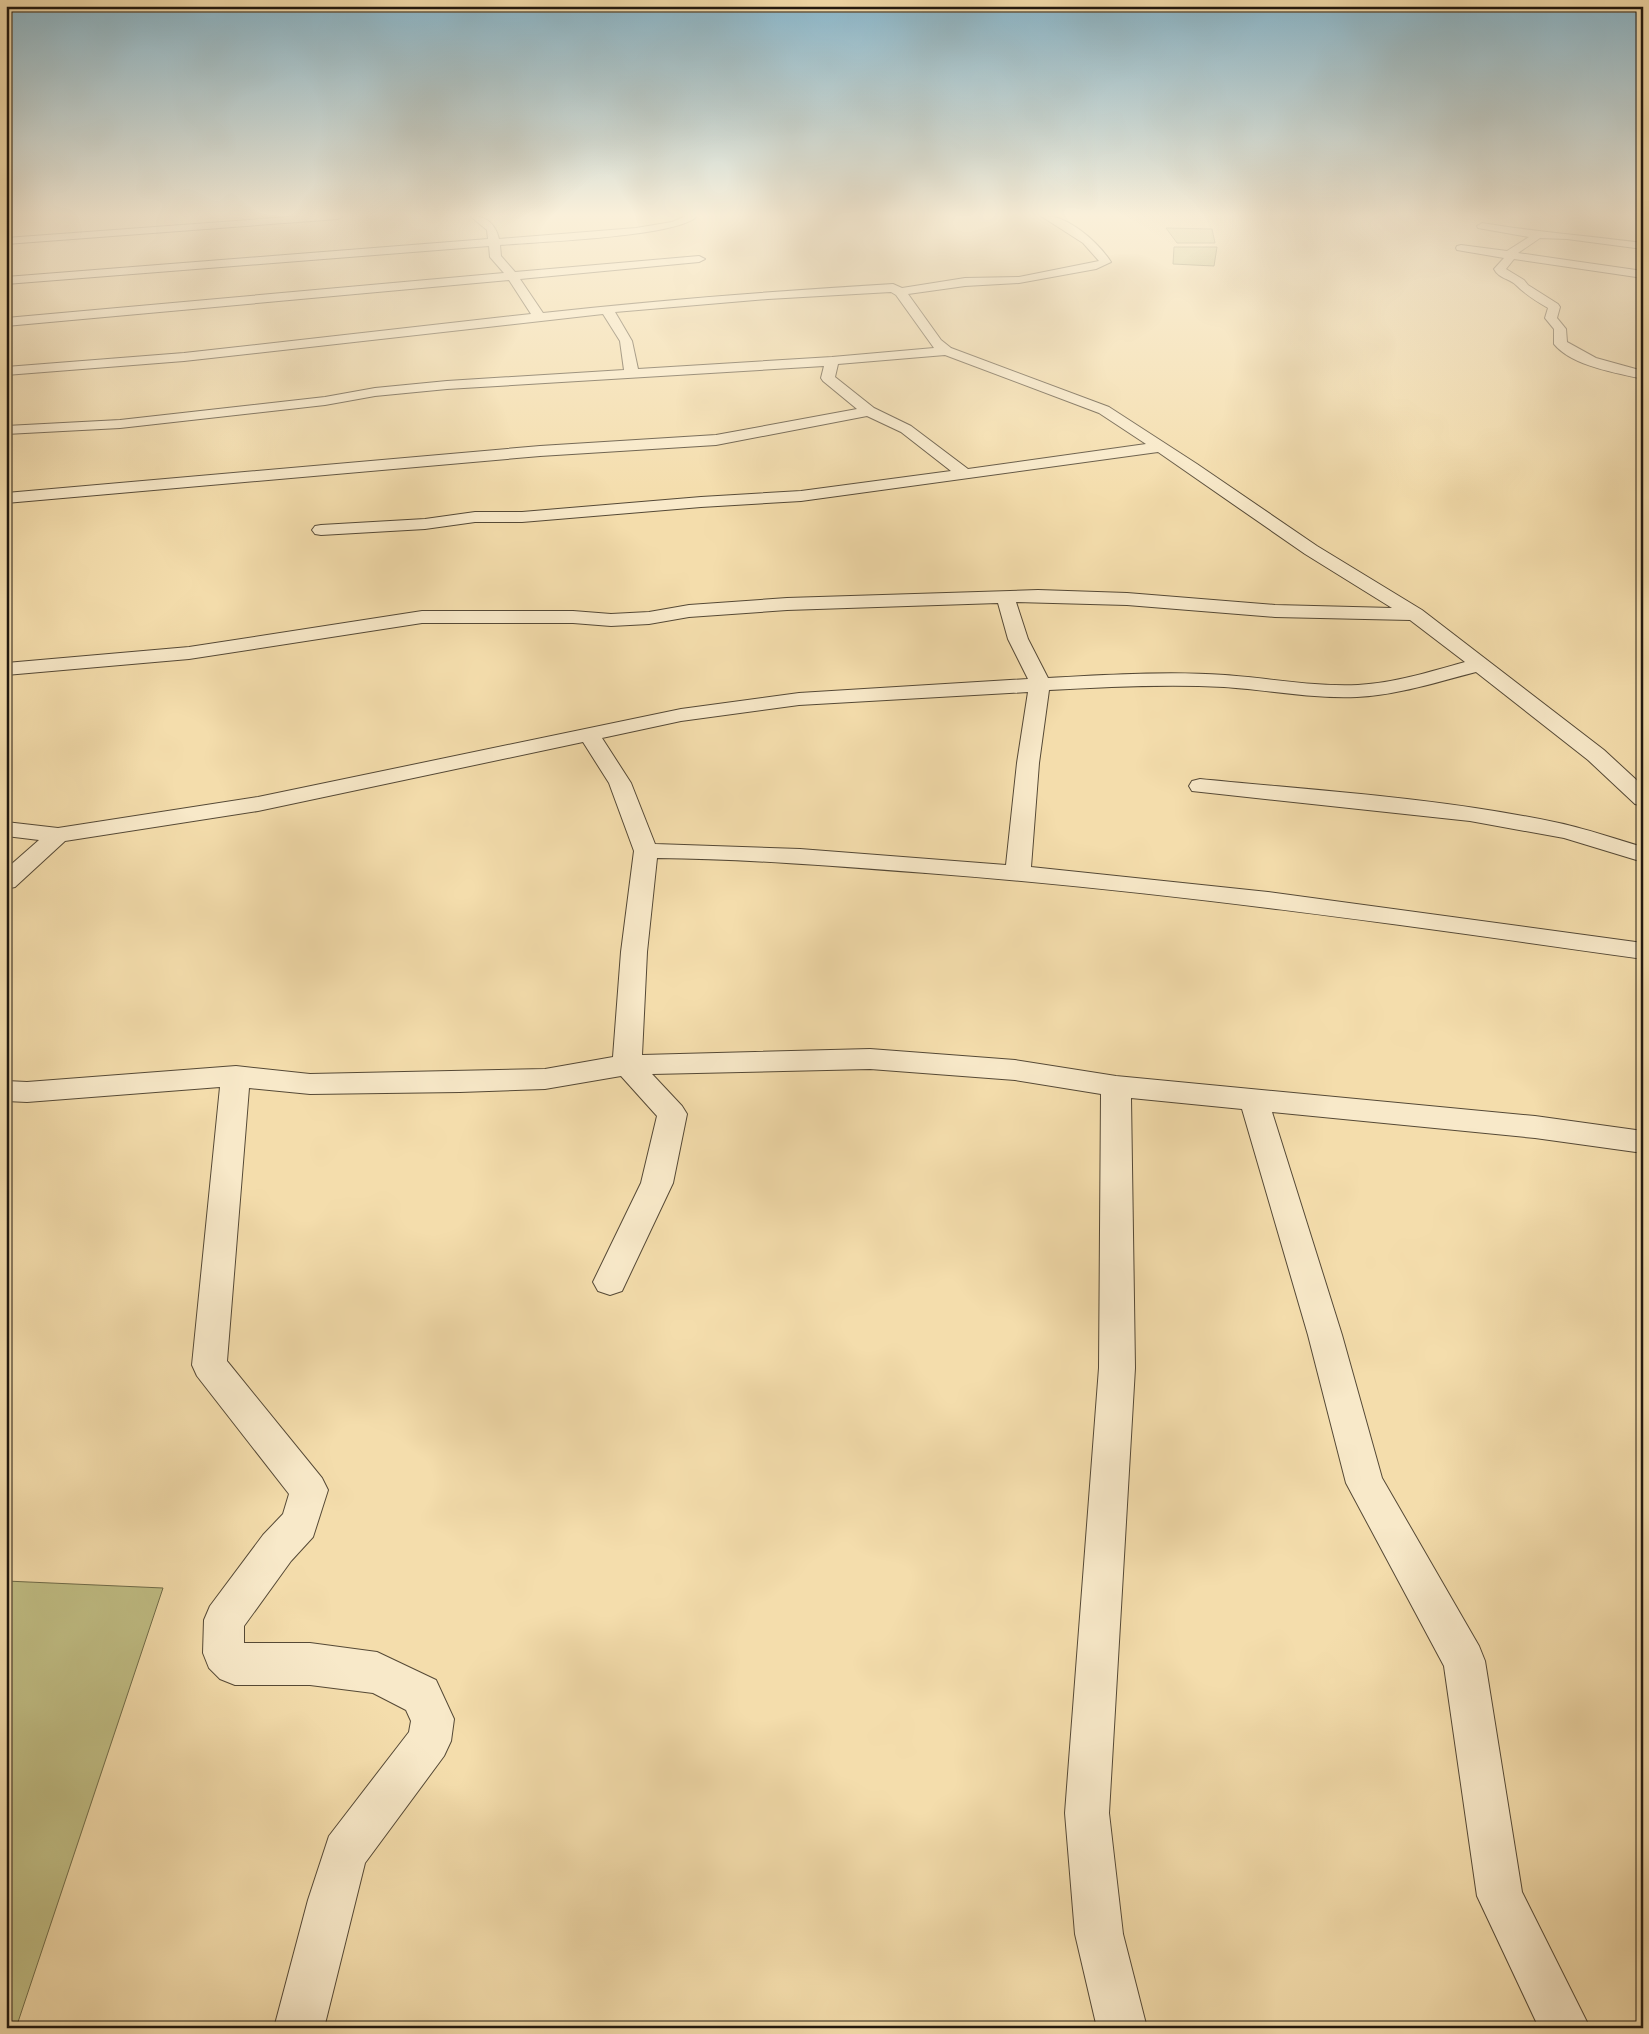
<svg xmlns="http://www.w3.org/2000/svg" width="1649" height="2034" font-family="'Libre Bodoni',serif">
<style>
.green{fill:#c1bf86;stroke:#706c4a}
.lines{fill:none;stroke-linecap:round;stroke-linejoin:round}
.street-casing{stroke:#554936;stroke-width:2}
.street{fill:#f8e9c9;fill-rule:evenodd}
</style>
<rect width="100%" height="100%" fill="#f4ddac"/>
<filter id="stains"><feTurbulence type="fractalNoise" baseFrequency=".004" numOctaves="4"/><feColorMatrix values="0 0 0 0 .2 0 0 0 0 .09 0 0 0 0 .02 0 0 0 .5 -.17"/></filter>
<radialGradient id="worn" r=".72"><stop offset=".6" stop-color="#630" stop-opacity="0"/><stop offset="1" stop-color="#630" stop-opacity=".3"/></radialGradient>
<path class="green" d="M1166,228L1212,229L1215,243H1177Z
M1174,247H1217L1214,266L1173,264Z
M6,1581L163,1588L16,2028H6Z"/>
<g class="lines">
<g class="street-casing">
<path id="street" d="M302,216H343L338,219L6,244V238Z
M470,216C485,215 496,224 499,239L636,228L672,222L686,216H697C679,237 534,242 500,245L501,256L515,272L699,256L705,259L699,262L520,279L543,313C659,300 776,291 893,284L902,288L965,278L1019,277L1099,261L1083,243L1041,216C1066,213 1098,242 1111,262L1096,269L1019,283L965,286L908,294L941,340L951,348L1109,407L1197,464L1317,546L1422,610L1604,750L1643,786V806L1635,804L1588,760L1476,672C1437,682 1398,695 1357,697C1313,699 1269,690 1224,687C1166,684 1108,687 1049,690L1039,763L1031,867L1268,892L1643,943V959C1404,925 1166,891 926,873C836,866 747,859 657,858L647,952L642,1055L870,1049L1015,1060L1116,1076L1535,1116L1643,1131V1153L1535,1138L1272,1112L1342,1335L1382,1478L1479,1646L1485,1661L1522,1892L1590,2028H1539L1477,1896L1444,1666L1346,1483L1308,1335L1242,1109L1131,1098L1135,1368L1109,1813L1123,1934L1147,2028H1097L1075,1934L1065,1813L1099,1368L1101,1094L1015,1080L870,1069L652,1074L682,1106L687,1114L673,1183L622,1291L610,1295L598,1291L593,1282L641,1183L657,1116L621,1076L545,1089L460,1092L310,1094L249,1088L227,1361L322,1478L328,1490L313,1537L291,1561L244,1626V1643H310L377,1652L436,1680L454,1719L451,1741L444,1756L365,1863L324,2028H274L308,1900L329,1836L409,1732L411,1721L406,1710L373,1693L310,1685H235L220,1679L209,1668L203,1653L204,1620L210,1606L263,1535L283,1514L289,1494L197,1376L192,1365L220,1087L27,1102L6,1101V1081L27,1082L236,1066L310,1074L545,1069L613,1057L621,952L634,851L609,783L583,742L258,811L65,841L15,887L6,889V869L39,840L6,836V822L58,828L258,797L681,709L799,693L1028,679L1008,639L998,603L787,610L689,617L649,624L611,626L573,623H422L189,659L6,675V663L189,647L422,611H573L611,614L649,612L689,605L787,598L1038,590L1127,593L1275,605L1392,608L1305,554L1158,452L801,501L701,507L522,522H475L425,529L321,535L315,534L312,530L315,526L321,525L425,519L475,512H522L701,497L801,491L951,471L901,432L867,416L716,445L540,456L6,503V493L540,446L716,435L857,409L823,381L821,378L824,366L447,389L375,396L325,405L120,428L6,434V426L120,420L325,397L375,388L447,381L624,370L620,341L603,314L184,361L6,375V367L184,353L531,314L509,280L6,326V318L504,273L490,257L489,246L6,284V277L488,239L487,230ZM891,292L896,295L934,348L832,357L638,369L632,341L615,312L768,299ZM945,355L1099,413L1146,444L968,469L911,426L874,408L835,377L838,364ZM1016,602L1127,605L1275,617L1410,620L1465,662C1429,672 1394,683 1358,685C1313,687 1269,678 1225,675C1166,671 1107,675 1048,678L1028,639ZM1028,692L1017,763L1006,865L800,849L655,844L631,783L602,738L681,721L799,705Z
M1482,223C1535,232 1589,236 1643,243V249L1567,239L1540,238L1518,253L1643,271V278L1514,259L1506,269L1524,280L1528,285L1558,304L1560,307L1557,318L1566,329L1567,342L1596,358L1643,371V379C1617,373 1572,366 1554,344V329L1545,318L1548,308C1536,301 1525,294 1516,285C1509,278 1499,279 1494,269L1504,258L1457,250L1456,248L1457,246L1461,245L1507,251L1529,237L1478,228L1477,226Z
M1200,779C1320,791 1441,798 1559,823C1587,829 1615,839 1643,847V862L1564,838L1470,821L1192,791L1189,786L1192,781Z"/>
</g>
<use href="#street" class="street"/>
</g>
<linearGradient id="sky" x2="0" y2="1"><stop stop-color="#8ab8cd"/><stop offset="0.43" stop-color="#faf0da"/><stop offset="1" stop-color="#faf0da" stop-opacity="0"/></linearGradient>
<rect width="1649" height="500" fill="url(#sky)"/>
<rect width="1649" height="2034" fill="none" stroke="#f4ddac" stroke-width="25"/>
<rect x="8" y="8" width="1634" height="2019" fill="none" stroke="#20180f" stroke-width="2.5"/>
<rect x="12" y="12" width="1624" height="2009" fill="none" stroke="#20180f"/>
<rect width="100%" height="100%" filter="url(#stains)"/>
<rect width="100%" height="100%" fill="url(#worn)"/>
</svg>
